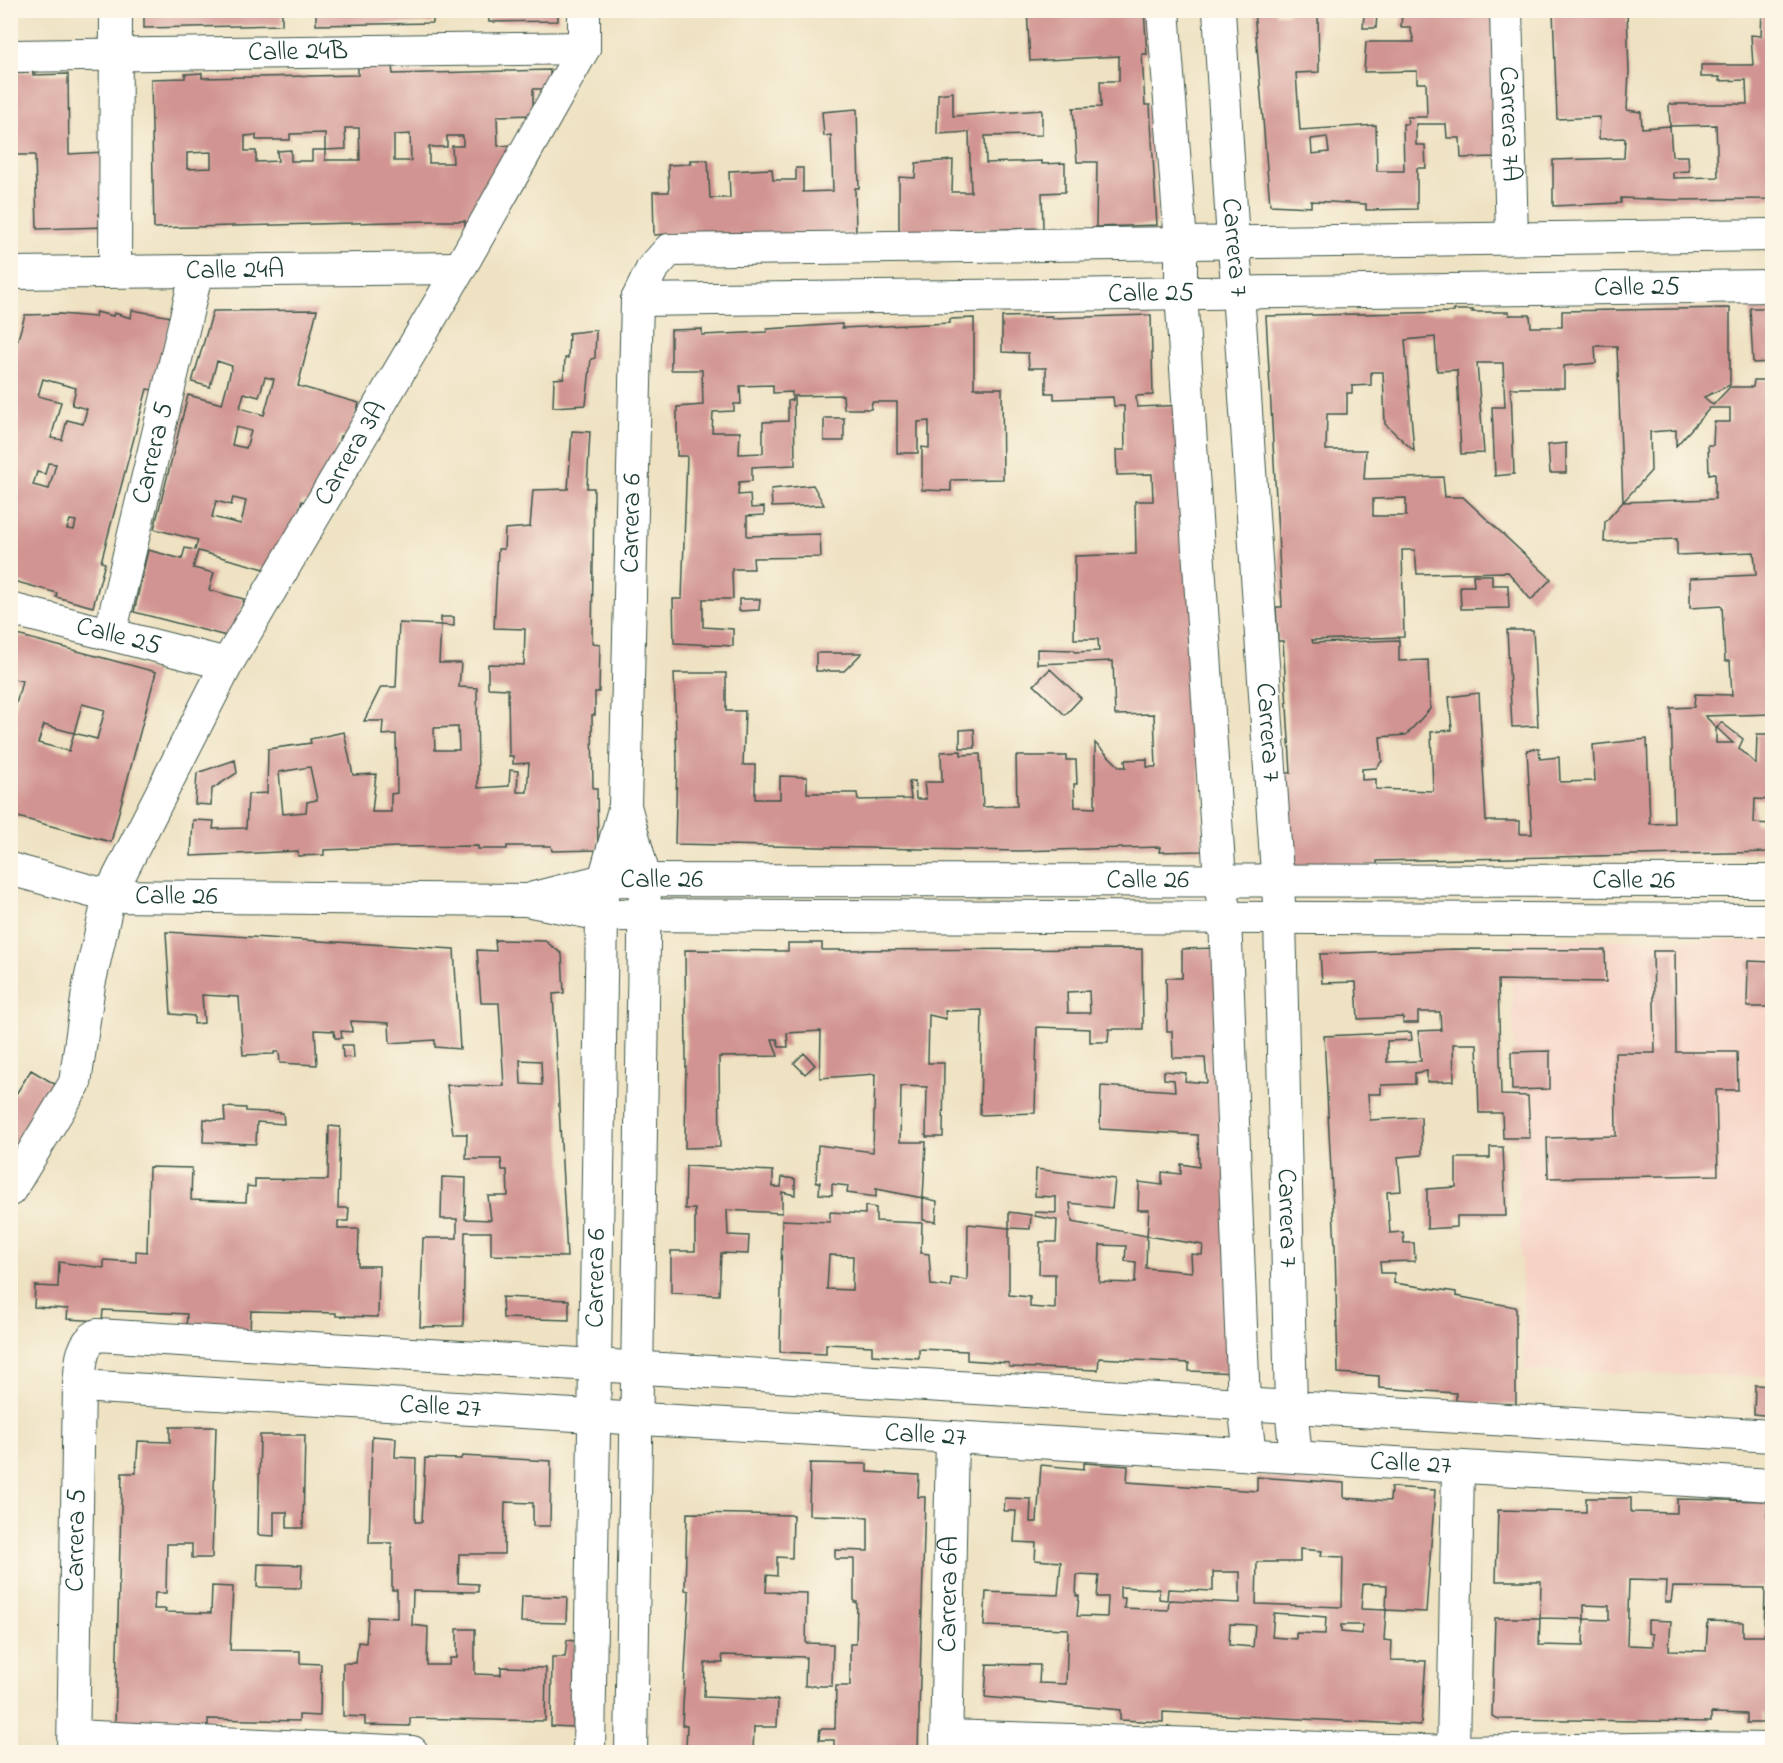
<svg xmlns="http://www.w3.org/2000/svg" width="1783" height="1763" font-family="'Indie Flower',sans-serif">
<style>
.built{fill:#f6d2c5}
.building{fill:#d19492;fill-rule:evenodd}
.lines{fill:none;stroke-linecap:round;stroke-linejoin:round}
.minor-casing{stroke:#3e5649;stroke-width:34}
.minor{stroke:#fff;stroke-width:32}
.labels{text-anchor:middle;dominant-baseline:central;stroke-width:4.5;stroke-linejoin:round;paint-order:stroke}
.street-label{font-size:27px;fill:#1f3d34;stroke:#fcf5e5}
</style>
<rect width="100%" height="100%" fill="#fcf5e5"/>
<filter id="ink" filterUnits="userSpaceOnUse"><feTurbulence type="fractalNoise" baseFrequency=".0167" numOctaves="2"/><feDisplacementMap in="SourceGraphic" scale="12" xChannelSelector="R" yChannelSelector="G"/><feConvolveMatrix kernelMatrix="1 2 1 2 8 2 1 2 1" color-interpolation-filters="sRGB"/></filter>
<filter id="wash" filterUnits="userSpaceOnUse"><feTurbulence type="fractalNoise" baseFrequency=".008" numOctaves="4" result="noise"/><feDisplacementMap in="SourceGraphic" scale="24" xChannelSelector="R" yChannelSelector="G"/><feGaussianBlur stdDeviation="1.35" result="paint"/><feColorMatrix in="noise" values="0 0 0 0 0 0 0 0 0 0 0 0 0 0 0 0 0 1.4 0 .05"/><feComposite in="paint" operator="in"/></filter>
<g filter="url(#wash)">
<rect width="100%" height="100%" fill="#eee2c2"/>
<path class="built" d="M1510,939L1772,941V1377L1525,1370Z"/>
<g id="blocks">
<path class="building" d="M144,10H282V25L144,28Z
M316,10H433V23L316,25Z
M488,10H558V21L489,22Z
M1027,10H1144L1147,54H1142L1145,105H1150L1157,225L1096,227L1097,162H1077L1073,108L1101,107L1100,81H1119V56L1030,61Z
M1254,10H1276V14H1289V10H1302V13L1318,14L1319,72L1296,73L1300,130L1376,125L1377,171H1404L1403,124H1408L1407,117H1427L1426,83H1417V71L1364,72L1366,42H1414L1410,27H1401L1402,13H1423V10H1494L1498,157L1461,158L1460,138H1447L1446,124H1416V145H1425L1426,168H1417V209L1366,210V204L1311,201V207L1270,205ZM1327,137L1329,152L1312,154L1311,139Z
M1553,10H1627L1629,72L1627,110L1641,112L1642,128L1670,126L1669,104H1747L1746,80L1719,81L1720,77H1701V65H1753L1751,35L1761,36L1762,10H1772V199L1675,200L1621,198V203L1553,206V160L1624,158L1625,138L1599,139L1600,117L1557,119ZM1716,125L1718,177L1673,178V172L1689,171L1688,156H1672L1670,126Z
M1364,14H1377L1376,28H1363Z
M392,66L393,74L550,70V89H533V115L497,116L498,146L516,145L481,224L465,225V221H430L154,228L151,79L185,78V74L202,73V78L358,75V67ZM345,128H359L360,160H325V150H312V161H291V150L277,151L278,161L256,162V151H245V136L256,135V140H290V134L325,133V150L346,149ZM410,134L411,161H394V135ZM447,136H463V146H452L453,163H429V147H447ZM211,152V168L187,169V153Z
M33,72V75L68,74L69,154L104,152L106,227L37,229L35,155H10V73Z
M953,92V116L1042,110V135L985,136L986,163L1042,161V164L1065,163V192L1042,193L1043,228L899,232V177L915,178L916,163L953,160L952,192H971L969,132L937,134L938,94Z
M857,109L859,188H855L856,233L670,244V234L654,235L653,192H669L668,165L691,164L690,160H708L710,198H730L729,171L772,169L773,180H796V168H803V192L833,191L831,135L824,136L822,112Z
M1730,308V385L1704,397L1713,405L1730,387H1753L1754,380H1772V714L1705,716L1716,727V743H1733L1717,728L1721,722L1743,739L1739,748L1756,764L1757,734H1772V800L1755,799L1754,823L1772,824V852L1377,861V866L1289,868L1285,773H1291L1283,641H1278L1276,607H1282L1266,316L1454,312V310H1473L1472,312H1509V315H1530L1531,327H1562V311ZM1435,337L1437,371L1457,370L1461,454L1484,453L1477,363H1503L1505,407H1492L1495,476L1514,474L1511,388H1564V366L1596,363L1595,346H1617L1623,502L1651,471L1650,432L1676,430V446L1710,408H1730V422H1714L1713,445H1708L1709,474L1715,473V499L1623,502L1605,522L1604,542L1677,539V555L1754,552L1756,575L1690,578V608L1722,606L1725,661H1730L1732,695L1695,694L1694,707L1671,708L1674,823L1650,824L1647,739L1593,745L1595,781L1560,782L1559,757L1540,759L1539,748L1527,750L1532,834H1520V821H1486L1479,693L1449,697L1452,730L1431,732L1433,791L1376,789V779L1362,780V769L1376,768L1382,761L1380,737L1406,735L1430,709L1428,660L1399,661V640L1313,643L1312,640L1404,637L1402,550H1415L1417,574L1508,572L1531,600L1551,579L1463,497H1445L1443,477L1364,479L1366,450H1326L1327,414H1347V393H1352V386L1371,385V372H1383L1385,424L1414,451L1405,340ZM1406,498V516H1373V499Z
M1750,308H1772V362L1753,363Z
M132,310L172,317L153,390L147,389L101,562L105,563L93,607L56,597L57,593L10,580V366L25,315L60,314L95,317L96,312L113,316L114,313L131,318ZM43,379L76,388L72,405L87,409L83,424L67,420L62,440L51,438L61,402L38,396ZM48,463L56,464L49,489L33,485L37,472L45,474ZM70,520L76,521L74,530L67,529Z
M317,310L298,386L359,403L349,438L340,436L331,472L312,503L302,501L291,537L272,571L198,551L193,568L214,573L209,590L244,599L234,638L134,612L148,550L182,559L185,548L195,550L198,540L154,529L188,395L222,404L232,366L217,361L210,387L192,382L213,311ZM265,377L274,379L264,415L240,408L244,393L259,397ZM236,427L251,431L246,448L232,445ZM233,498L246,501L241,524L212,517L216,501L231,505Z
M1151,315L1153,395L1136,396L1137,407L1187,405L1202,851L1159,852L1160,847L1019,851L675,844L677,763L674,673H726V711H745L743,765H755V799H780V776L807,777V793H857L858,800L911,799L909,782L915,781L916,799H926L924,782H942L941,752L961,751V755L980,754L983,807L1017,806L1016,756H1066V760H1076L1077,784H1074L1075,807L1095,808V743L1120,767H1126L1125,760L1147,759V767H1156L1154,714L1115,715L1113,661L1037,664V649L1074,650L1075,652L1099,651L1098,639H1074L1075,556L1136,554L1135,501H1153L1152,474L1117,475L1116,450H1125L1124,406H1114L1113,397L1054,399V393H1046V368H1029L1028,353L1002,352V317L1052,316V318Z
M974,318V388H1002L1003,479L951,480V491L922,490V447L929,448V421L918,422V453H897V402H872L871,409H844L843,395L794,396L795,465L752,467V481L739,482L738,495L750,494L751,508L764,507V515L747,516V536L820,534L821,557L753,558L754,569H732L733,599H703V627L733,629V646L674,643L673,599H682L687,456H677V407L703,405L702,370H671V330L702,329V335L767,332V329L842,324V328L950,323V319ZM773,385V393L792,392V400L788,401V421L763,422V453L739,454L740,432H712L713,412L734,411V404H741L740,386Z
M596,330L595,358L591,359L586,405L553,407L554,379L564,378L565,358H568L569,333Z
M824,418H844V441H824Z
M572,431L590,432L587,488H594L592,643L600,644L599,692H595V715H592L593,788H597L598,850L552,851L551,846H507V849H478V846L399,847L324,850V855L298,856V851L191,856L193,820L214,821L213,829L246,828L248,794L267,793L268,749L311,743L310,739L325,736L344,732L353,775L376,774L372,812H391V794L397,793L396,734L382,735L383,721H364L381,687H396L399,623L441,625L439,663H461L459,687L477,688L478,788L509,786L510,770L518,771L517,792H527L529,763L513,764V756H509L508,689L488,688V664L524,665L525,629L494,628L498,549H504L505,529L530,527L533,490L568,489ZM458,727L459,750H435L434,728ZM310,767L317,800L307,802L306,812L283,814L279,772Z
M1566,443V473H1550L1548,445Z
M813,485L824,505L772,507L771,489Z
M1473,575H1492V585H1508L1509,608L1461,609L1460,586H1474Z
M739,599H760L759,610L739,611Z
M441,617H454V626L441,625Z
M1507,630H1533L1538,726L1512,727Z
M10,633L156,672L111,842L10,815V716H13L22,681L10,678ZM82,704L105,710L97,739L74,733ZM44,725L74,733L69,751L38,743Z
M816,653H862L844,671H816Z
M1050,669L1081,698L1065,715L1034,685Z
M974,729L975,748H960V730Z
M235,760L237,773L212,789L211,805L195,804L197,773Z
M166,932L454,949L460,1049L435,1047V1040L390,1043L389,1023L351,1021L352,1032L341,1031L342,1038H335L334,1031L315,1030L317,1065L280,1063L279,1052H274V1054L243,1055L239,997L202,995L204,1023L194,1024V1016L171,1014Z
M495,940L545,941L562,954L564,993L553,994L567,1257L491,1255V1232H465L463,1326L420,1327L423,1238H457V1219H441L442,1177L466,1178L465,1219L491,1220L488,1196H508L507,1170H502L501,1159H466L467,1134H453L447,1085L504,1086L499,1003H481L477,950L496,951ZM520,1060L541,1061L542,1085L521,1084Z
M788,943H822V950L1142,949L1143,1029H1109L1108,1042H1090V1029L1037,1027L1035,1113L980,1115L982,1010L945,1011L946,1019L929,1015L928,1063H944L943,1137H926L927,1087L901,1086L900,1142H926L923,1198L876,1189V1197L847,1193L848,1186L832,1184V1195L819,1194L820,1182H816L818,1145L873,1152L875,1074L820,1078L821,1031L787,1033L788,1047H779L777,1039H772L778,1056L719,1057L720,1147L685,1148L686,1058L685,950L788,951ZM1089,991L1090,1013H1068L1067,992Z
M1216,948L1237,1373L1189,1371V1363L1099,1358L1098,1370L1009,1367V1363L967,1360V1351L919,1349V1358L872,1355V1346L826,1344V1354L780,1352L782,1220L830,1222V1212L865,1214V1206L876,1208V1221L922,1223L921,1253L929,1254L931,1285L951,1287V1278L967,1280L968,1224L1009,1228V1212L1031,1215L1030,1229L1009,1228V1295L1030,1297V1307L1055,1309V1274H1039L1040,1242H1056L1057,1220L1035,1216V1212L1056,1213V1197L1035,1196L1036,1169L1115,1179L1112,1208L1070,1203L1072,1222L1147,1236L1146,1268L1192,1272L1191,1254L1202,1255L1203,1245L1147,1236L1149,1210H1138L1139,1182L1162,1185V1172L1181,1174V1164L1199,1167L1198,1135L1100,1129L1101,1086L1175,1091L1174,1080L1164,1079V1071L1186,1073L1185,1081L1207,1083L1205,1058H1173L1172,1031H1167L1166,978H1182V949ZM1100,1245L1126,1246L1125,1261L1136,1262L1135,1283L1099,1282ZM829,1255L853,1256L852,1290L827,1289Z
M1454,949L1605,950L1606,982L1498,980L1501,1095L1528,1096L1530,1138H1503L1502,1113H1479L1477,1044H1453L1454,1081L1427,1082V1071L1415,1073V1084L1381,1085V1094H1368L1370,1120L1421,1117L1422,1155L1398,1157L1401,1191L1387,1192L1390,1233L1403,1232L1404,1243H1414L1415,1261L1380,1262L1381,1273H1394V1283L1456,1292V1296L1516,1307V1405L1456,1402V1393L1379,1388V1376L1338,1373L1335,1247L1324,1036L1411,1032L1412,1040L1387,1041V1062L1421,1061L1418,1031L1441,1030L1440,1012H1418V1023H1403V1017L1358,1019L1356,982L1322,983L1320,954Z
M1653,951H1675L1676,1052H1737L1738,1090H1716L1718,1175L1548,1178L1547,1138L1616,1136L1615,1053H1655Z
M1748,961L1772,962V1007H1747Z
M342,1045H353L354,1058L343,1057Z
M1550,1051V1089L1512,1090L1511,1052Z
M804,1053L815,1065L805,1074L794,1063Z
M31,1070L58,1086L10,1165V1091L16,1094Z
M224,1107L246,1108V1111L283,1113L284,1124L257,1122L256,1144L203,1142L204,1119L225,1121Z
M329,1126L340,1127L338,1208H349L348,1221H338V1229H359L358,1266H379L378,1317L336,1316V1313L251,1311L250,1331L186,1329L187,1314L103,1310L102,1321L67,1319L68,1309L34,1307L35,1286L58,1287L59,1262L104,1268V1260L136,1262V1251L147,1252L149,1167L192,1168L191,1200L246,1202L247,1186L255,1187V1179L328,1180Z
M1490,1147H1503L1506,1216H1457V1227L1427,1229V1189L1456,1187V1158H1490Z
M686,1166L773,1171V1187H781L782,1177L795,1179V1195L782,1192V1213L727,1210L728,1235L749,1236L748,1254L721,1253L719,1295L671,1293V1251H695V1209H685Z
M923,1198L937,1201L936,1222L923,1220Z
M502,1297L569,1300V1320L503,1318Z
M1755,1385L1772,1386V1416L1754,1414Z
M170,1427H216L212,1558H192V1544H167L166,1593H155L154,1609H166L165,1612L211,1613L212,1586L233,1587L230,1650L300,1651V1663L321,1664L320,1716L299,1715V1721L208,1719V1726L115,1724L122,1473H136L138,1441L170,1442Z
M260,1435H305L303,1528H287V1512H274V1536L258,1535Z
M372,1436L396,1438L395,1457L416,1458L415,1522H422L425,1458L461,1459L462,1456L551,1461L550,1526H533V1503L505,1502L504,1554H459L458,1583L478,1584V1592L413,1591L412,1625L428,1627L427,1665H449L450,1658H457V1629H475V1674L501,1675V1667L546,1668L545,1721L410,1718V1726L365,1725V1717L343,1716V1663H356L358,1642L366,1643L368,1617L397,1618V1590H392V1543H369Z
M810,1463L867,1464V1472L919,1475L918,1497H925L918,1752H834V1740H819L820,1729H835L836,1686H850V1644H856L857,1602H854V1559H835V1550L868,1551V1517L809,1515Z
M1084,1463L1128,1466L1127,1482L1171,1485L1257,1491V1477L1344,1483V1498L1390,1501L1391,1487L1435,1490L1426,1612L1386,1610L1387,1585L1363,1584L1361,1609L1386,1610L1384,1640L1392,1641L1391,1660L1426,1661L1421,1725L1163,1712V1722L1120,1720V1710L985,1697L987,1664L1040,1665L1039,1683L1066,1684L1068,1629L984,1626L986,1592L1058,1595L1061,1562L1035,1560L1036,1543L1014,1542L1016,1511H1004L1005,1498L1031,1499L1030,1522H1037L1041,1465L1084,1469ZM1300,1549L1322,1551L1321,1556L1343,1557L1342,1607L1256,1604L1257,1562H1300ZM1213,1572H1240V1603L1169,1600L1168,1610L1124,1608L1125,1598H1120V1587L1159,1589V1599L1167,1600L1168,1589L1213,1591ZM1077,1575L1099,1576L1097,1597H1108L1107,1617L1077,1616L1079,1596H1076ZM1274,1613L1326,1617L1325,1634L1296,1633V1639L1272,1637ZM1230,1624L1255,1625L1253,1647L1229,1645ZM1341,1625H1362V1634L1341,1632Z
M1586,1498H1631V1512L1677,1513V1499L1767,1501V1517H1772V1714H1763V1723H1747V1714L1711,1713V1722L1499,1719L1492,1716L1495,1618H1540L1539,1645L1583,1646L1584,1619L1609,1620V1606L1584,1605V1619L1540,1618L1541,1581H1496L1498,1510L1586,1512ZM1629,1580L1666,1581L1665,1602H1671L1673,1587L1765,1588L1764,1636H1743V1622L1708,1621L1706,1651L1669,1650L1671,1621L1648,1620V1633L1653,1634V1646L1627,1645Z
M687,1513L793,1515L792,1558L777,1557V1576L767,1575L766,1592L807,1593L806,1643L833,1644L832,1686H805L806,1657L722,1655L723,1663H705L704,1697L778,1700L777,1727H754L753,1752H681V1747H686L687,1725H682L689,1598V1591L685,1590Z
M258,1564L302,1565L301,1588L257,1587Z
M522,1596L567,1597L566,1623L521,1622Z
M567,1640L575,1641L573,1727L551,1726L552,1657H565Z"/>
</g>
</g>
<g filter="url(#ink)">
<use href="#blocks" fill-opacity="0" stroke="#3e5649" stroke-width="1.5"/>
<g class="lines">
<g class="minor-casing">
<g id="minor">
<path d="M1163,10L1181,243V293L1220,880L1225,918L1244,1404L1250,1455"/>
<path id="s1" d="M1219,10L1233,242L1238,292L1280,918L1291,1407L1296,1457"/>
<path id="s2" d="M1506,10L1512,238"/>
<path id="s3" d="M10,56L584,48"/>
<path d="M115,271L116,10"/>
<path id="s4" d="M10,273L460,268"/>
<path id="s5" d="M637,300L1772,286"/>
<path id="s6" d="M10,609L227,664"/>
<path id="s7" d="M110,634L197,271"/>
<path d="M625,806L645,880L631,1752"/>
<path id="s8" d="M10,869L109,896L526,900L602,915L1772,920"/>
<path id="s9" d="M534,898L604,880L1772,881"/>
<path id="s10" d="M10,1190L75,1083L89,985L109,896L227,664L460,268L584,48V10"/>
<path id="s11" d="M79,1386L1772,1485"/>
<path d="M74,1736L412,1752"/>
<path d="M946,1736L1453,1752L1695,1748L1772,1749"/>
<path id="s12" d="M73,1752L79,1386C81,1368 79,1345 97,1335L1772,1436"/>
<path id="s13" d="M589,1752L602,915L604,880L625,806L637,300L652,269L669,250L1772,235"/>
<path id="s14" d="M946,1752L952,1437"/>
<path d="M1453,1752L1458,1467"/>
</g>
</g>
<use href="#minor" class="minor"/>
</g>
</g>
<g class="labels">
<g class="street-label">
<text stroke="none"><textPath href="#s3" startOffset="288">Calle 24B</textPath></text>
<text stroke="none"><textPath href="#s2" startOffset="114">Carrera 7A</textPath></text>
<text stroke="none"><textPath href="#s1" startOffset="238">Carrera 7</textPath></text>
<text stroke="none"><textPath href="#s4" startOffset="225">Calle 24A</textPath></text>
<text stroke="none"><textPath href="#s5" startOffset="1000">Calle 25</textPath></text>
<text stroke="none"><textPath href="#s5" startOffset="514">Calle 25</textPath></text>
<text stroke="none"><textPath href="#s7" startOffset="186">Carrera 5</textPath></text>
<text stroke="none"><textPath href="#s10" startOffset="820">Carrera 3A</textPath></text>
<text stroke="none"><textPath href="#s13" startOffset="1232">Carrera 6</textPath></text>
<text stroke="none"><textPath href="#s6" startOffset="112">Calle 25</textPath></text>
<text stroke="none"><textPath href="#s1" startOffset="724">Carrera 7</textPath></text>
<text stroke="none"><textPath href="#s9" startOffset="130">Calle 26</textPath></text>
<text stroke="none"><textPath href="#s9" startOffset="616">Calle 26</textPath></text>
<text stroke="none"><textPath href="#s9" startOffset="1102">Calle 26</textPath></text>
<text stroke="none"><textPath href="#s8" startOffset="170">Calle 26</textPath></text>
<text stroke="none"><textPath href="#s1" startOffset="1210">Carrera 7</textPath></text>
<text stroke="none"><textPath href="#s13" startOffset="474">Carrera 6</textPath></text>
<text stroke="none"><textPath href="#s11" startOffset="362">Calle 27</textPath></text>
<text stroke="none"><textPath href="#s11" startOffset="848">Calle 27</textPath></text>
<text stroke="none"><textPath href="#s11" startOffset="1334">Calle 27</textPath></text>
<text stroke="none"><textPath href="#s12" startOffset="212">Carrera 5</textPath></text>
<text stroke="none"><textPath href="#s14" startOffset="158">Carrera 6A</textPath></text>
</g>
</g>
<rect width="1783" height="1763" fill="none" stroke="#fcf5e5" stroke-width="36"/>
</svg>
